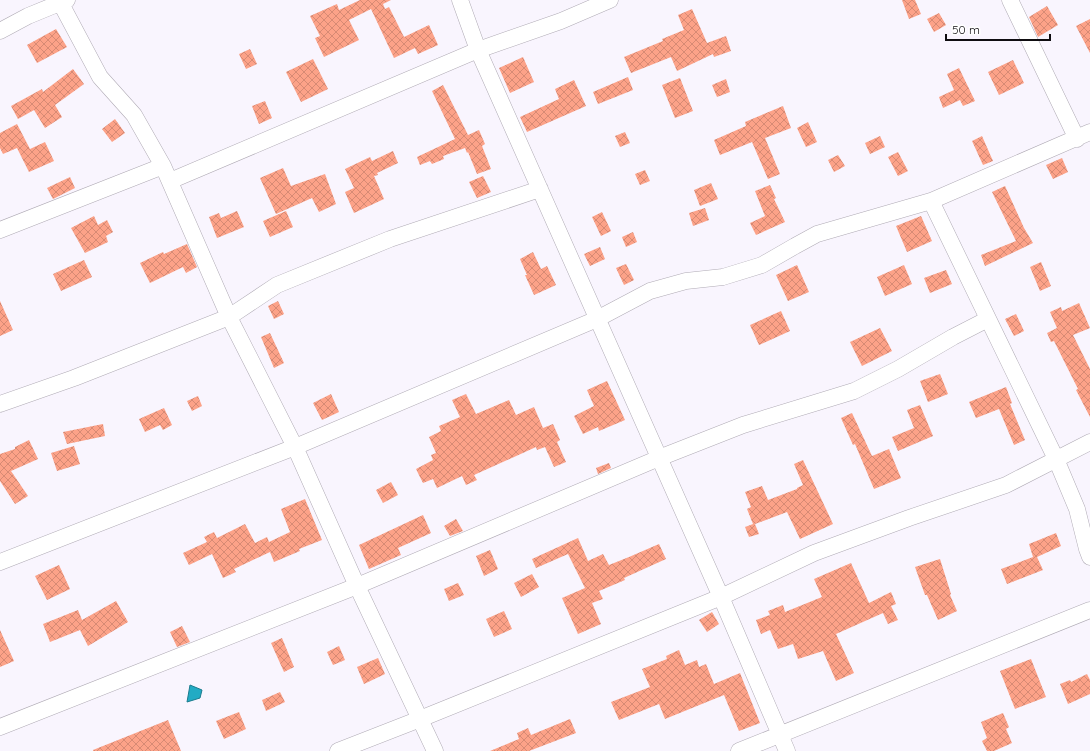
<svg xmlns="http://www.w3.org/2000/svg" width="1090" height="751" font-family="Quicksand,sans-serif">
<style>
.water{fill:#22abc4;stroke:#1c7c8e}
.building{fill:url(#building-cross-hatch)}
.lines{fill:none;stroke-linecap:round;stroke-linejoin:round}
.minor-casing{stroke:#b0abb5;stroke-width:17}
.minor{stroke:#fff;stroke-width:16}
</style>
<defs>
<pattern id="building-cross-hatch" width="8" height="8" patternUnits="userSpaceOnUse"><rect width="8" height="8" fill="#fca288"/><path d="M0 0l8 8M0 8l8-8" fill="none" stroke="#d78a74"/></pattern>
</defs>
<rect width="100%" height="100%" fill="#f9f5fe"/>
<path class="water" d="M190,685L202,690L200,698L187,702Z"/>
<path class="building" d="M360,0H391L383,4L385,9L389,7L404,37L429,25L438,45L418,54L415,48L394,58L371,9L349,20L359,40L324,57L315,38L320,36L310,16L337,4L339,10Z
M902,0H915L921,14L909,19Z
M1047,6L1058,25L1038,37L1029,17Z
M692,9L707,43L726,36L731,51L714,57L713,54L677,71L671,57L631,73L624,57L663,41L662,39L684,30L678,15Z
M939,13L946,25L934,32L927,19Z
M1090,19V53L1076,26Z
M56,29L67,47L37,63L27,45Z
M250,49L257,64L246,69L239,54Z
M523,57L534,82L510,93L499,68Z
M313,59L328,89L301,102L286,72Z
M1013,60L1024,83L999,95L988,72Z
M959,68L975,101L963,106L960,100L943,108L939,97L954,90L947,74Z
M73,69L84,84L55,105L62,117L45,128L34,110L18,119L11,106L42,89L43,92Z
M628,77L633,90L598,104L593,92Z
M680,78L693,111L675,118L662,85Z
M726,79L730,92L717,97L712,85Z
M574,80L586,106L527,132L520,117L559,99L555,89Z
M443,85L468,135L479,130L485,144L482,146L491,169L477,174L468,152L467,153L465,148L443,156L444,159L432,164L430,161L420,165L417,157L455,139L432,91Z
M265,101L272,118L259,124L252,106Z
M783,106L791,128L765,138L780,174L768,179L752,142L720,155L714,140L746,126L745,122Z
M115,119L125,133L112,142L102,129Z
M808,122L817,142L806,147L797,128Z
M17,124L30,149L45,142L54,161L29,172L17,148L3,154L0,148V133Z
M625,132L630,143L620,147L615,136Z
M880,136L885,147L870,154L865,143Z
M982,136L993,161L983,165L972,141Z
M393,151L398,163L377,173L378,175L374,176L384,199L354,213L345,192L354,188L345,169L370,157L372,161Z
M898,152L908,171L898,176L888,157Z
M838,155L845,166L834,172L828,160Z
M1062,158L1068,172L1053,179L1046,165Z
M283,168L291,186L325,174L336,204L319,212L312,198L276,214L260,178Z
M645,170L650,181L640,185L635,174Z
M483,176L491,192L477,198L469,182Z
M70,177L75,188L53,199L47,188Z
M711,183L718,199L700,206L694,190Z
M770,185L776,198L774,199L785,222L756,235L750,223L765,216L755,191Z
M1005,186L1024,228L1033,243L985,266L981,255L1016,241L992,192Z
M705,208L709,220L693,226L689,213Z
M237,211L244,227L217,238L209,217L219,213L221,218Z
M286,211L293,227L270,237L263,221Z
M602,212L611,231L601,236L592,217Z
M94,216L98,225L107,220L113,232L106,236L108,242L85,253L71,228Z
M921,216L932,241L907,252L896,226Z
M633,232L637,242L626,247L622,237Z
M187,244L197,267L186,273L183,267L150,283L140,263L163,252L164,254Z
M600,247L605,259L590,266L584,254Z
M533,252L541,269L547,266L556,285L534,295L525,275H527L520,259Z
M84,260L92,277L61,291L53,274Z
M1041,262L1051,286L1040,291L1030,267Z
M626,264L634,280L624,285L616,268Z
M797,265L809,292L788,301L776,275Z
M904,265L912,284L885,296L877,277Z
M946,270L952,284L930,293L924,278Z
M0,301L13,330L0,336Z
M278,301L284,314L274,319L268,306Z
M1079,303L1090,328L1073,335L1090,369V417L1076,390L1078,389L1054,341L1051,342L1047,333L1057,328L1050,312L1061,307L1062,311Z
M781,311L790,331L759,345L750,325Z
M1016,314L1024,331L1014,336L1005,319Z
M880,328L892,351L862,366L850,342Z
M270,333L284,363L274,368L261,337Z
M940,374L948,394L928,402L920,381Z
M607,381L625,420L599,431L598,427L583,434L574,416L594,406L587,390Z
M1006,387L1012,403L1010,404L1025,440L1014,445L999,409L976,418L969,402Z
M331,394L339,412L322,420L313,403Z
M466,394L476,414L509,400L516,415L534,407L543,428L553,424L560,440L557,442L566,462L554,467L545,447L537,450L536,447L474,475L477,480L466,485L462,476L437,488L433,479L423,483L416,469L433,460L431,455L436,453L429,437L441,431L439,426L460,417L452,400Z
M198,396L202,406L192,411L187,401Z
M920,405L933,436L898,451L892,437L914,428L907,410Z
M164,408L172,425L163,430L160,425L145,432L139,419Z
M852,413L872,456L889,449L901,478L874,489L855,444L853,445L841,418Z
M103,424L105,436L67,444L63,432Z
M29,440L38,459L11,471L28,496L15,504L0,481V454L15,449V447Z
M74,446L80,464L57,471L51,453Z
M803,460L833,524L800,539L787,512L755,524L759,534L749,537L745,527L753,524L747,509L751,507L745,492L762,486L768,500L797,489V488L803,485L794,464Z
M609,463L611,468L598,474L596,468Z
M391,482L398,495L383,503L376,490Z
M305,499L322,540L299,549L300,551L274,562L270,552L234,569L236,572L223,578L212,554L189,565L183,553L207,542L204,537L214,532L217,538L245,524L255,543L267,537L269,542L290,532L281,509Z
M423,515L431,533L398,548L401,555L369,569L359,545Z
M456,519L463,531L450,536L444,526Z
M1056,533L1061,546L1037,557L1043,570L1007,584L1001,569L1033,557L1029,544Z
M578,538L588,561L603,554L609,565L629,557L659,544L666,559L624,578L625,580L599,591L603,599L592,603L601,624L578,634L562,598L585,588L568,554L536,568L532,559Z
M490,550L498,569L484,576L476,556Z
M940,559L951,594L950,595L957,611L938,620L927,595H925L915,567Z
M851,563L869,603L891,592L896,604L891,606L898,620L888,624L883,613L836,634L854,673L836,681L823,651L798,659L793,644L778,649L770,630L761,634L756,620L770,615L768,611L783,605L785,612L822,597L814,579Z
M59,565L70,589L47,600L35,576Z
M532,574L539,587L521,597L514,583Z
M458,583L464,595L449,601L444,589Z
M116,601L128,622L88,646L80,630L50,642L43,624L78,610L82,620Z
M504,611L512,629L494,637L486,619Z
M712,612L719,624L707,632L699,620Z
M182,626L190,642L177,647L170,632Z
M0,630L14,661L0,667Z
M282,638L294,667L284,672L271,643Z
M339,646L345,660L333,665L327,652Z
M679,650L685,665L697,660L699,667L706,664L714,684L740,673L760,723L739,731L724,695L665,719L659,704L619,720L611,702L650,687L642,669L667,659L666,656Z
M378,658L385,674L364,684L357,667Z
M1031,659L1046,697L1015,709L1000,671Z
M1087,674L1090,680V694L1068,704L1060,684L1070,680L1071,682Z
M280,692L285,702L266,711L262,700Z
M239,712L246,729L224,739L216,721Z
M1003,713L1009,727L1006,729L1012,743L994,751H987L982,741L987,738L981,722Z
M570,719L576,733L529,751H490L519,739L517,733L528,728L531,735Z
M168,720L181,751H93V750Z"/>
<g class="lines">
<g class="minor-casing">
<path id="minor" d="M59,0L100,77L134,115L163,166L229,317L295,447L357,586L435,751
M460,0L478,50L721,597L787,751
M1010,0L1077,139
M0,31L28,16L67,0
M170,181L478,50L561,21L610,0
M931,201L1056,459L1077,509L1087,549L1090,557
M0,230L163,166
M0,404L74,378L229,317L277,285L390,239L540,189
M0,562L295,447L597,319L650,291L686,281L723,277L762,265L795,246L817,234L931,201L1090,132
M0,727L357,586L659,458L743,425L854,391L898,369L953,337L988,319
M338,751L420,719L721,597L814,553L909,518L1006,485L1090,442
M739,751L1090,610"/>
</g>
<use href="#minor" class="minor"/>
</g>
<path d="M946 34v6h104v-6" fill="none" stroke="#0f0d11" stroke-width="2"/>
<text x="952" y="34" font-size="12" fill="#0f0d11" stroke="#ffffff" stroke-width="3" paint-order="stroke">50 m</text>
</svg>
